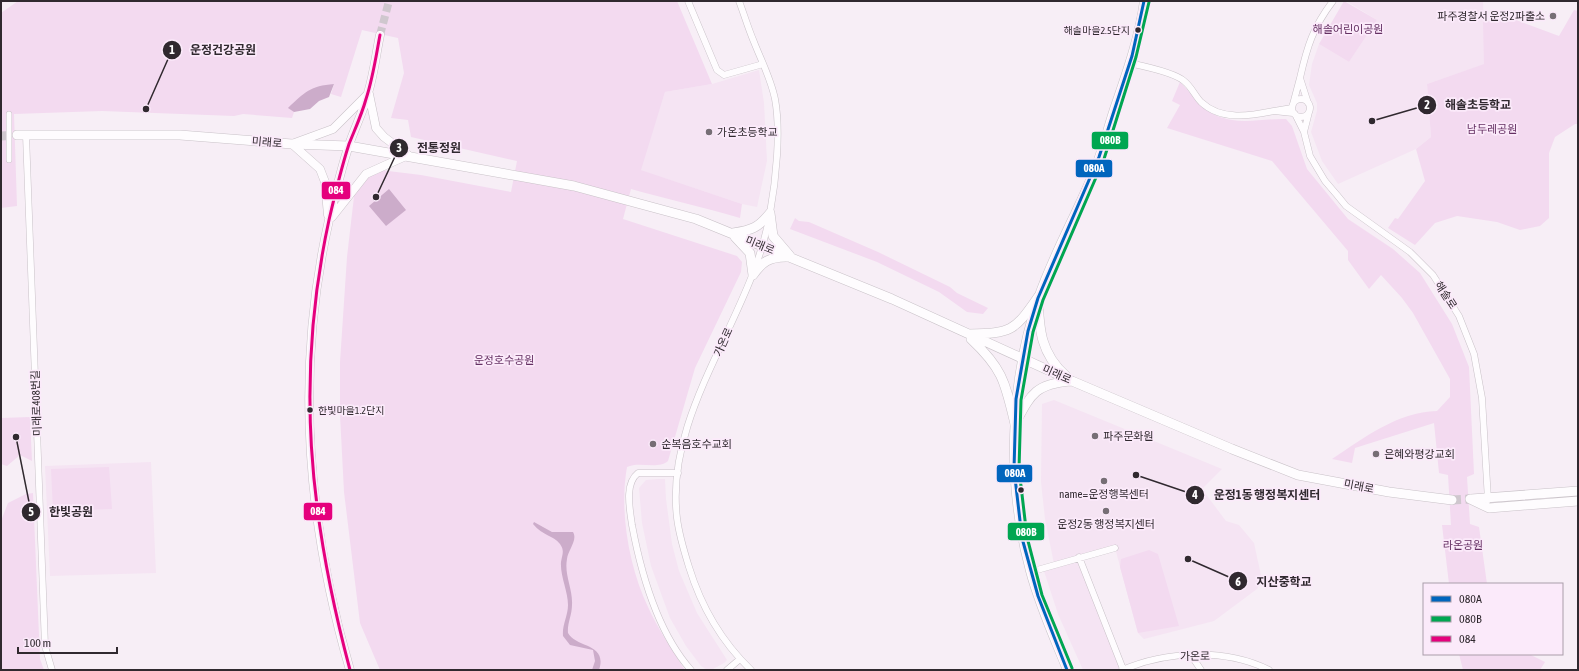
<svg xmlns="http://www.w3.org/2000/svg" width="1579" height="671" font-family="'Asap Condensed','Noto Sans KR',sans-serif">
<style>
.built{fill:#f5e4f3}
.green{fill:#f3daf0}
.water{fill:#ccacca}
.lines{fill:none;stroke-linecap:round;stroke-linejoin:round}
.tertiary-tunnel{stroke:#cfc7ce;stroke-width:8;stroke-dasharray:8 4;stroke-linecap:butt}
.secondary-tunnel{stroke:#cfc7ce;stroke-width:9;stroke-dasharray:9 4.5;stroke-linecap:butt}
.pedestrian-casing{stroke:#c9c2c8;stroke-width:6}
.minor-casing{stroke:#c9c2c8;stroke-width:7}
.tertiary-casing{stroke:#c9c2c8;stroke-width:9}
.secondary-casing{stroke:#c9c2c8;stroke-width:10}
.pedestrian{stroke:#fefcfe;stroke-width:5}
.minor{stroke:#fefcfe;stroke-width:6}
.tertiary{stroke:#fefcfe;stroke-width:8}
.secondary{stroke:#fefcfe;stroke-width:9}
.bus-1-casing{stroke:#fbeafa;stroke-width:6}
.bus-2-casing{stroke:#fbeafa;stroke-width:6}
.bus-3-casing{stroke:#fbeafa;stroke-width:6}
.bus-1{stroke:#0065bd;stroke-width:3}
.bus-2{stroke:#00a651;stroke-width:3}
.bus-3{stroke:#e5007d;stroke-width:3}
.poi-dot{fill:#766e75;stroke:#fbeafa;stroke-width:1.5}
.bus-dot{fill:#30292f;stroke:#fbeafa;stroke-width:1.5}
.labels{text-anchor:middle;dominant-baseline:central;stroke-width:3.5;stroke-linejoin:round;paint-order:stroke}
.bus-label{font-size:10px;fill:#30292f;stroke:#fbeafa;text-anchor:end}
.poi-label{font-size:11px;fill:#30292f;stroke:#fbeafa;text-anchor:start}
.park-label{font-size:11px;fill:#653063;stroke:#fbeafa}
.street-label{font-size:11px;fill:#30292f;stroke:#fbeafa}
.leader{fill:none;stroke:#30292f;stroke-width:1.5}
.callout-dot{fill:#30292f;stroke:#fbeafa;stroke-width:1.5}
.mark-label{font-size:12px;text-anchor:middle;font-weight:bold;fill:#fff}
.callout-label{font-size:12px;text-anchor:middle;font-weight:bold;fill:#30292f;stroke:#fbeafa;stroke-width:3.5;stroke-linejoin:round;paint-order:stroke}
.line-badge{stroke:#fbeafa;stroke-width:1.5}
.badge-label{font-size:11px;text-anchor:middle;font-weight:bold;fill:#fff}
</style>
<rect width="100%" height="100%" fill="#f7eef6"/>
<path class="built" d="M1346,1H1483L1485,64L1427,84L1431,137L1416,149L1338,184L1322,161L1311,132L1317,111V103L1309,85L1312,64L1319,44L1349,62L1377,20Z
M759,70L764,103L767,161L757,207L742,204L640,170L665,92L712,84Z
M1054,400L1222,469L1202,489L1226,521L1239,525L1254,543L1262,580L1257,589L1214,621L1144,639L1138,633L1115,548L1080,557L1122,670H1083L1058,614L1043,568L1054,564L1045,519L1041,482L1042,404Z
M151,462L156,573L50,576L45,466Z
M658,479H665L666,499L672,544L679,571L697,613L727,660L724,663L713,669L707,670L701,666L686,646L670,618L651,566L642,523L639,488L646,480Z"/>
<path class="green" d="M18,1H677L712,84L665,92L641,170L742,204L740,218C703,207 667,199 631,189L623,219L737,256L742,262L741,272L695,368L668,461C657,470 640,461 627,467C619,511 629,567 648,607C658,629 672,650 685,670H380L360,623L344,492L340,415V362L347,257L355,188L358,183L380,170L421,175L511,192L517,161L411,137L408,120L391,118L404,73L398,38L362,30L341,97L331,94L334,84L289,108L294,112L292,118L243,114L234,116L102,111L14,114L17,206L1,208V13Z
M1344,1L1377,20L1349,62L1319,44Z
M1574,10L1578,11V124H1575L1555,137L1549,153V218L1540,226L1520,230L1497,222L1457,216L1435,223L1415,245L1388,228L1395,218L1398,219L1425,181L1416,149L1431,137L1427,84L1484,64L1483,22L1511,18L1559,36Z
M1180,82C1192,94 1205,112 1220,117C1241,125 1265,118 1286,119L1292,126L1307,169L1348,219L1393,249L1420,273L1452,324L1469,367L1474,474L1467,477L1470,524L1479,527L1487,584H1449L1442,525H1451L1448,475L1439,473L1434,423L1355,448L1352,463L1332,459C1364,438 1397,412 1437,411L1450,397V379L1413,313L1402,298L1381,275L1369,289L1348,260V251L1272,161L1167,128L1180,105L1172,101Z
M795,218L799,221L809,222L878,252L950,287L957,293L988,308L983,314L967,312L939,292L877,262L790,229Z
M30,417L32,461L20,455L7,466L1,464V418Z
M109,467L112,509L53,511L51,469Z
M33,493L40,659L44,670H1V521L8,503L26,494Z
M1149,550L1158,554L1179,626L1138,633L1120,567L1121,559Z
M1459,654H1529L1545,662L1540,670H1463Z"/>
<path class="water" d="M334,84L329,97L319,101L310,109L294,112L288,108C305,92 310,86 334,84Z
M389,189L406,210L386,226L369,206Z
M534,522L552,532H573C578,540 568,550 567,559C564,575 573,589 572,605C572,615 567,624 568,633C576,648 608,643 599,670H592L595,661L593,650L570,645L563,636C562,625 568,616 568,605C568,591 560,576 561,562C562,555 565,551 560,544C553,535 543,536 533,524Z"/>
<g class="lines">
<path class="tertiary-tunnel" d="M380,35L389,1"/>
<path class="secondary-tunnel" d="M1,136L17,135
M1452,500L1470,499"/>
<g class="pedestrian-casing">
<path id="pedestrian" d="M9,160V114"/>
</g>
<g class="minor-casing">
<path id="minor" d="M688,1L717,70L724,75L763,64
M739,1C744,14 748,28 754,42C761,60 771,79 775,99C781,131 776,180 770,213C753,317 664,410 677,518C679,535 684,551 689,567C701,606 722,642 751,670
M1129,63C1143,66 1174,72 1184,81C1191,86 1195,96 1201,102C1221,121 1250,116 1274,111
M1300,78C1307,47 1313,27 1333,1
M1292 108a9 9 0 1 1 18 0a9 9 0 1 1-18 0Z
M1293,113L1274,111L1292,108L1300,78L1308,103
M1295,114L1304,132L1310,156L1325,181L1337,195L1346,206L1410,252L1433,275L1459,316L1474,354L1482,398L1488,500
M1304,132L1309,112
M26,135L45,646L52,670
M678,473H638C624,484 630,510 632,525C641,573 658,633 691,670
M1079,557L1123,669
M1030,572L1115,548
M1191,655L1201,670
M727,670L740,659
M1122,670C1166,651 1225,648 1269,670"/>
</g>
<g class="tertiary-casing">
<path id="tertiary" d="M328,215L325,182L320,169L292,144L333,129L367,95
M332,217L366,174L408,155L384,137L376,128L369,94
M350,670C307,523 295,370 329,220C335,195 341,169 349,145C355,127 364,110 368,93C374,74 376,54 380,35
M1067,670C1054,638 1039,605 1030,571C1006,483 1009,385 1038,298C1053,254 1076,215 1093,173C1102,152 1107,130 1114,109C1126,74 1139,38 1144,1"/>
</g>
<g class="secondary-casing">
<path id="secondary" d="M17,135H180L292,144L349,146L574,186L696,219L892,299L1072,381L1232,449L1298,475L1389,492L1452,500
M770,213L773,236L790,256
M733,233C752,230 758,228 770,213
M735,237L750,253L753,275
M753,275C762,262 769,257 786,257
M1038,297C1039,330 1041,354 1066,376
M969,334C1011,333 1014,332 1038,297
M971,339C1003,369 1005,382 1015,424
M1015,424C1031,394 1035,384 1071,381
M1470,499L1489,508L1578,501
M1471,499L1578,491"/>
</g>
<use href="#pedestrian" class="pedestrian"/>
<use href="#minor" class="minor"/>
<use href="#tertiary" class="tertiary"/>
<use href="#secondary" class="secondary"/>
<g class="bus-1-casing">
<path id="bus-1" d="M1067,670L1038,596L1022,538L1014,469L1016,399L1028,331L1038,298L1099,157L1132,56L1144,1"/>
</g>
<g class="bus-2-casing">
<path id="bus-2" d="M1072,668L1042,595L1027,537L1019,469L1021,400L1033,332L1043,300L1104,159L1136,57L1149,2"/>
</g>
<g class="bus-3-casing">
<path id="bus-3" d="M350,670C309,516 295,377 329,220C335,194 341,169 349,144C355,129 362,114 366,99C373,78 376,56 380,35"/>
</g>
<use href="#bus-1" class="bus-1"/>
<use href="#bus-2" class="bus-2"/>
<use href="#bus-3" class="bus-3"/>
</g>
<g class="poi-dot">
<circle cx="1553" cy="16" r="4"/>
<circle cx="709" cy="132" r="4"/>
<circle cx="1095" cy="436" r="4"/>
<circle cx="653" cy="444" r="4"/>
<circle cx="1376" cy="454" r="4"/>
<circle cx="1104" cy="481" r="4"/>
<circle cx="1106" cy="511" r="4"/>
</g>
<g class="bus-dot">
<circle cx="1138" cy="30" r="3.5"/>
<circle cx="310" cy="410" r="3.5"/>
<circle cx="1021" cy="490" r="3.5"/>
</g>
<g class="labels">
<g class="bus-label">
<text x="1130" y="30">해솔마을2.5단지</text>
<text x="318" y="410" text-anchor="start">한빛마을1.2단지</text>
</g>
<g class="poi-label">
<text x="1545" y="16" text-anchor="end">파주경찰서 운정2파출소</text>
<text x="717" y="132">가온초등학교</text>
<text x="1103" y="436">파주문화원</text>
<text x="661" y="444">순복음호수교회</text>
<text x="1384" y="454">은혜와평강교회</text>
<text x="1104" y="494" text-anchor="middle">name=운정행복센터</text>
<text x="1106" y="524" text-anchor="middle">운정2동 행정복지센터</text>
</g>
<g class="park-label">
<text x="1348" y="29">해솔어린이공원</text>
<text x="1492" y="129">남두레공원</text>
<text x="504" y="360">운정호수공원</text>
<text x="1463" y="545">라온공원</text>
</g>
<g class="street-label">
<text transform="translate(267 142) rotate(5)">미래로</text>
<text transform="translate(760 245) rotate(22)">미래로</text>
<text transform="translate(1446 295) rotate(57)">해솔로</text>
<text transform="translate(723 342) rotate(-66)">가온로</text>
<text transform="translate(1057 374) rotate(24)">미래로</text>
<text transform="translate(36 403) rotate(-92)">미래로408번길</text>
<text transform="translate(1359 486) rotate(11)">미래로</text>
<text transform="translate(1195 656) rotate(-1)">가온로</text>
</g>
</g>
<path class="leader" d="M146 109L172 50M1372 121L1427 105M376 197L399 148M1136 475L1195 495M16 437L31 512M1188 559L1238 581"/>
<g class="callout-dot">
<circle cx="146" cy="109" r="4"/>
<circle cx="1372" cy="121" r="4"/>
<circle cx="376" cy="197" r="4"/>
<circle cx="1136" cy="475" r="4"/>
<circle cx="16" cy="437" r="4"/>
<circle cx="1188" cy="559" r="4"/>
<circle cx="172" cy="50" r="10"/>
<circle cx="1427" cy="105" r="10"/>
<circle cx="399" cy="148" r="10"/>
<circle cx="1195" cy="495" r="10"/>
<circle cx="31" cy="512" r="10"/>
<circle cx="1238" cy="581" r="10"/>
</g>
<g class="mark-label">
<text x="172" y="54">1</text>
<text x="1427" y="109">2</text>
<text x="399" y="152">3</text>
<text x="1195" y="499">4</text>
<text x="31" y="516">5</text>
<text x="1238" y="586">6</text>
</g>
<g class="callout-label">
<text x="223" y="54">운정건강공원</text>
<text x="1478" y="109">해솔초등학교</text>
<text x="439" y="152">전통정원</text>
<text x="1267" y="499">운정1동 행정복지센터</text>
<text x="71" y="516">한빛공원</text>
<text x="1284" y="586">지산중학교</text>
</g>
<g class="line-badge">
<rect x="1091" y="131" width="38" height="19" rx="4" fill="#00a651"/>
<rect x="1075" y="159" width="38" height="19" rx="4" fill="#0065bd"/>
<rect x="321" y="181" width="30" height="19" rx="4" fill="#e5007d"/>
<rect x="996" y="464" width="37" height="19" rx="4" fill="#0065bd"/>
<rect x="303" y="502" width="30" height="19" rx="4" fill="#e5007d"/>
<rect x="1007" y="522" width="38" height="19" rx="4" fill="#00a651"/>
</g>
<g class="badge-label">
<text x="1110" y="144">080B</text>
<text x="1094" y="172">080A</text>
<text x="336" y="194">084</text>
<text x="1015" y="477">080A</text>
<text x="318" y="515">084</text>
<text x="1026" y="536">080B</text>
</g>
<rect width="1579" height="671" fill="none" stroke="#30292f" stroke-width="4"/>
<rect x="1423" y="583" width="140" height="72" fill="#fbeafa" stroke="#aa9da9"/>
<rect x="1431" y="596" width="20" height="6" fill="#0065bd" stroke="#aa9da9"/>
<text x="1459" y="603" font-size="12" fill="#30292f">080A</text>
<rect x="1431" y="616" width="20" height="6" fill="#00a651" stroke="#aa9da9"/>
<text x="1459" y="623" font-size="12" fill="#30292f">080B</text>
<rect x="1431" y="636" width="20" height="6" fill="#e5007d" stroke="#aa9da9"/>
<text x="1459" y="643" font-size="12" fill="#30292f">084</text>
<path d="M18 647v6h99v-6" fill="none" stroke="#30292f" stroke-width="2"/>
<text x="24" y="647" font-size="12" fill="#30292f" stroke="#fbeafa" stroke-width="3" paint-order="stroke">100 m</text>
</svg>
